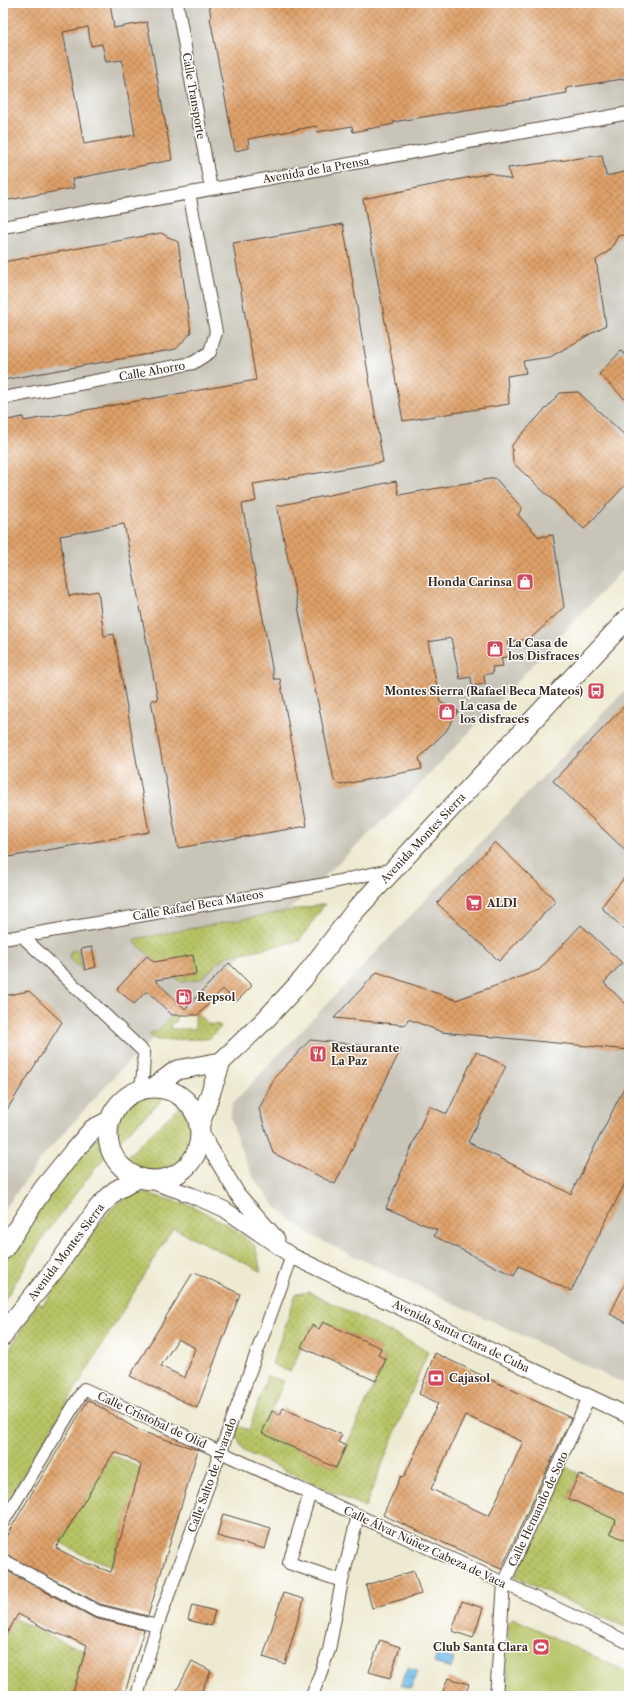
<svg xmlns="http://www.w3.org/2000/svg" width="632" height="1699" font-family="'Libre Caslon Text',serif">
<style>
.industrial{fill:#c8c4b8}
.green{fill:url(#green-dots);stroke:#787642}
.pitch{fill:#b6c365;stroke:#787642}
.water{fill:url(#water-ripples);stroke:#557283}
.building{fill:url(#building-cross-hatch);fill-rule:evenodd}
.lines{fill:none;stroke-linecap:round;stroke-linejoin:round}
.minor-casing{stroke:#564739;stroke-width:14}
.tertiary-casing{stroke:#564739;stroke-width:17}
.primary-casing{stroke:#564739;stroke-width:21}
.minor{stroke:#fff;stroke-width:12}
.tertiary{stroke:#fff;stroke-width:15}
.primary{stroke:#fff;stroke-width:19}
.labels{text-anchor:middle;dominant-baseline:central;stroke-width:3;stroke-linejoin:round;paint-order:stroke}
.street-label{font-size:11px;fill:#3b2a1e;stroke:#fff}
.poi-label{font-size:11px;font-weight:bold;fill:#3b2a1e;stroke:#fff;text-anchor:start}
</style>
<defs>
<pattern id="green-dots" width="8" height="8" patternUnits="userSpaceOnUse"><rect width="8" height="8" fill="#b6c365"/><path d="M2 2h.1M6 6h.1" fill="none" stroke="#959f53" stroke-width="1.8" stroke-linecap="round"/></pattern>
<pattern id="water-ripples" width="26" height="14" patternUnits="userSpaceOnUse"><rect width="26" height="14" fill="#6fbae8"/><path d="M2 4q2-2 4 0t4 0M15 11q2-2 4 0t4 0" fill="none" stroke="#5c97bb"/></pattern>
<pattern id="building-cross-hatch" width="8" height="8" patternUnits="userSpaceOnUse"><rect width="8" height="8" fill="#dfa169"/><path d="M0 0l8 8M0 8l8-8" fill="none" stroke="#b68356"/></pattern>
</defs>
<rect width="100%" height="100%" fill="#fff"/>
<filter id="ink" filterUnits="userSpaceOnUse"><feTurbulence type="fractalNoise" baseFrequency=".025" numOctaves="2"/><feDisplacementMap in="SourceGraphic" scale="8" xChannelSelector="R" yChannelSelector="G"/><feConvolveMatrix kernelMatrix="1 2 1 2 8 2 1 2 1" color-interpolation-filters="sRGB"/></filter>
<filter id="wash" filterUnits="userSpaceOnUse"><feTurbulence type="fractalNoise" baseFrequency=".012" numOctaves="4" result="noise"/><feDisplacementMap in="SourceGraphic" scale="16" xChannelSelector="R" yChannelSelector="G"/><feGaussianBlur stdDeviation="0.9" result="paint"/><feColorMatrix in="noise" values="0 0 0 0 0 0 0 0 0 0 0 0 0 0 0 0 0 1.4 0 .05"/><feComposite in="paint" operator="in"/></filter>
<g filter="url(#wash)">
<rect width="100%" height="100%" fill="#eeead1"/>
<path class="industrial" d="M3,3H629V563L408,797L121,1069L44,1155L3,1211Z
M629,686V1386L316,1238L301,1229L275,1206L254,1178L244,1158L237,1138L231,1118V1110L232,1104Z"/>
<path class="green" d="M325,904L299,941L228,956L221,960L201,979L182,982L174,978L196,974L193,956L173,977L134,941L135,939Z
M78,950L82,968L81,969L69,958V955L71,951Z
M195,1015H198L209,1024L220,1025L221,1027L210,1038L205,1039L159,1040L155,1039L149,1035L150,1033L158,1031L172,1016H176V1022L171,1023V1029H195Z
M152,1096L161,1097L162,1100L120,1140H116C116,1115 126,1100 152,1096Z
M179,1107C214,1139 168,1195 126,1160V1158Z
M97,1136L99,1137L104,1158L78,1190L43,1238L3,1303V1261L29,1221Z
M145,1193L192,1206L231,1227L255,1246L261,1271L173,1228L3,1508V1360L38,1302L43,1305L77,1253L114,1206L130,1195Z
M309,1292L428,1351L365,1507L243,1451L235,1433L238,1426L249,1430L267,1376L284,1381L262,1433L336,1468L386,1359L378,1355L381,1348L323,1322L319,1329L312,1325L290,1372L272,1364L296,1294Z
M112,1455L141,1468L112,1566L85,1556L60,1542Z
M566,1467L579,1474L568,1498L616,1520L629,1542V1629L515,1577Z
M15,1619L50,1636L85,1651L72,1696H3V1640Z"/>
<path class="pitch" d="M513,1618L629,1673V1696H505L509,1621Z"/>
<path class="water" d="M437,1654L454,1659L451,1668L434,1663Z
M407,1668L417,1671L411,1688L401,1685Z"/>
<g id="blocks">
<path class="building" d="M3,3H110L114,28L147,22L172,160L72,179L74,188L3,201V111H6L3,94ZM88,27L91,46L102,44L106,62L122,60L135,135L84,144L63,32Z
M209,3H629V78L566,88L567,93L393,122L394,124L353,132L352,126L317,132L316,126L248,139L249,148L235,151L210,18H211Z
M602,155L606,176L629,171V234L618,236L610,250L596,260L606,325L550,357L523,361L526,373L507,376L509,404L403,421L363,199L491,173L511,180L508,168Z
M343,224L383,462L253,484L256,501L242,504L274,679H280L307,826L178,848L151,700H158L124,524L60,536L69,596L98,591L104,636L114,634L149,832L3,858V421L23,417L24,421L256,380L233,243Z
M161,233L178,242L191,333L176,349L3,380V262Z
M621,351L629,358V403L599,374Z
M578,392L629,439V481L584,529L513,463L512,445L560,393Z
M495,478L522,508L518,515L539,537L553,535L564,607L530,639L507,642L510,656L501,658L503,666L492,667L493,673L484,675L485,684L472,686L471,677L460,679L451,638L428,642L440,702L458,711L446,731L419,758L422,769L340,785L334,780L277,506L396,481L399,495Z
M629,701V854L553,781Z
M495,842L556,901L499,961L437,903Z
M629,872V934L601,907Z
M581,925L622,963L604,983L629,1007V1050L442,1032L408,1019L406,1025L334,1018L377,972L456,1000L539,970Z
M92,947L96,967L85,970L81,949Z
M193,955L196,974L155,980L185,1009L229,963L252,986L236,1002L223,989L198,1015H172L147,991L134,1004L117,989L147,956L154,962Z
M29,991L62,1022L3,1116V996Z
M310,1040L401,1049L335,1184L273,1153L259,1109L275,1077Z
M476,1052L506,1066L468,1142L571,1194L629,1078V1175L571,1291L519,1266L514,1276L434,1236L437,1230L386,1208L429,1106L447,1114Z
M197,1273L240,1294L197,1408L130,1376L192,1274ZM178,1339L195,1348L185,1378L161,1366Z
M629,1276V1324L610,1314Z
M323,1322L381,1348L378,1355L386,1359L376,1381L301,1347L312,1325L319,1329Z
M435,1353L571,1418L501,1569L383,1515L401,1476L404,1477L438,1403L419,1394ZM465,1415L523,1442L489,1516L431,1489Z
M88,1400L140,1431L198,1450L148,1616L100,1604L3,1553V1541ZM114,1452L128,1457L141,1465L111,1572L83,1562L56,1548Z
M283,1408L342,1435L338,1442L346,1446L336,1468L262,1433L272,1411L280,1415Z
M579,1474L629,1496V1542L610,1533L616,1520L568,1498Z
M223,1514L271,1528L265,1549L217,1536Z
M3,1569L94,1618L144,1630L124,1696H72L87,1645L46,1629L18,1614L3,1640Z
M414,1571L421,1594L372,1608L366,1585Z
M283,1593L304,1599L285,1664L263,1657Z
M462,1601L483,1608L473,1638L452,1631Z
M192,1605L215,1611L211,1626L188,1620Z
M380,1640L400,1647L390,1678L369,1672Z
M192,1661L211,1671L199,1696H174Z
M448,1678L469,1684L465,1696H441Z"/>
</g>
</g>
<g filter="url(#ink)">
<use href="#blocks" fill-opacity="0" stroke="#564739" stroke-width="1"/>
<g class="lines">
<g class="minor-casing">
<path id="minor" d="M177,3L211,189
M3,227L629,113
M3,398L193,363L210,352L216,332L189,193
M22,936L144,1052L143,1074L140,1090
M3,939L320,885L394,869
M310,1493L289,1563L342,1581
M3,1522L84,1389L504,1583L629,1643
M3,1560L97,1611L157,1626
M137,1696L157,1626L292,1256
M312,1696L329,1650L342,1581L358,1515
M496,1696L504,1583L589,1397"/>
</g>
<g class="tertiary-casing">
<path id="tertiary" d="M200,1131L238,1195L277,1239
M148,1180L191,1195L224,1209L292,1256L629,1416"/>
</g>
<g class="primary-casing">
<path id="primary" d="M108 1134a46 46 0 1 1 92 0a46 46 0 1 1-92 0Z
M153,1088L177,1070L221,1062
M199,1127L221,1062L265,1020L303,979L354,912L629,617
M3,1250L43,1189L73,1152L93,1129L109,1121
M3,1336L9,1326L55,1269L98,1208L115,1191L138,1178"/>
</g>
<use href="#minor" class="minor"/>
<use href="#tertiary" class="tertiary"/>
<use href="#primary" class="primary"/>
</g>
</g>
<defs>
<g id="shop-square" transform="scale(0.9)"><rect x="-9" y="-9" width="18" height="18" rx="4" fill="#d1495b" stroke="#fff"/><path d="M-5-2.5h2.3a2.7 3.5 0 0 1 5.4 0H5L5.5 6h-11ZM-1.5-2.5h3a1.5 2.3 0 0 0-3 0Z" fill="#fff"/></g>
<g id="bus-square" transform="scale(0.9)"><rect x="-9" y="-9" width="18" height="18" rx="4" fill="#d1495b" stroke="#fff"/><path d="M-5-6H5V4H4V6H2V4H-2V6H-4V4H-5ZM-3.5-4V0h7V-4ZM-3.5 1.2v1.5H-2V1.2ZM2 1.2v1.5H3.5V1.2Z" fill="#fff"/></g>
<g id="supermarket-square" transform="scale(0.9)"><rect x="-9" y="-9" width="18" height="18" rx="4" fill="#d1495b" stroke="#fff"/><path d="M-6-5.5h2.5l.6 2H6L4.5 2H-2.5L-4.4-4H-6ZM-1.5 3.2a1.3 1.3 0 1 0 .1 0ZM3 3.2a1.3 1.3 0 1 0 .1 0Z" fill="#fff"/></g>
<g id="fuel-square" transform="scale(0.9)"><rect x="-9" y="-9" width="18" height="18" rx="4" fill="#d1495b" stroke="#fff"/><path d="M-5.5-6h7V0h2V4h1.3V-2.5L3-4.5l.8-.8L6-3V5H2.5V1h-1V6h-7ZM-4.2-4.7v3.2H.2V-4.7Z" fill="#fff"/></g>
<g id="restaurant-square" transform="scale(0.9)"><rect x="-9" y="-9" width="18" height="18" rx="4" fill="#d1495b" stroke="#fff"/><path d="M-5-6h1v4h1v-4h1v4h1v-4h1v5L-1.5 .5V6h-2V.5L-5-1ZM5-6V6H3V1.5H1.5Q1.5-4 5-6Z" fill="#fff"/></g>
<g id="bank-square" transform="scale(0.9)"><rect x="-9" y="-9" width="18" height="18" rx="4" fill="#d1495b" stroke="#fff"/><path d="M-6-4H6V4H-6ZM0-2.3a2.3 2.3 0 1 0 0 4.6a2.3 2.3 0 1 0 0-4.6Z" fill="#fff"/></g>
<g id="stadium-square" transform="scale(0.9)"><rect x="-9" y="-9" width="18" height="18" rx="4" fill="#d1495b" stroke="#fff"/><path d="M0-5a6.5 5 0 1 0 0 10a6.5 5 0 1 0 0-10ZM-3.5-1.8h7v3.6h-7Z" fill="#fff"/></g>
</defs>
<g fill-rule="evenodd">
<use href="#shop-square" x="525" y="582"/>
<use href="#shop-square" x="495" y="649"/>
<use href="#bus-square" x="596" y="691"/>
<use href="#shop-square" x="447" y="712"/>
<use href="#supermarket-square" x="474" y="903"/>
<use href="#fuel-square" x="184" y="997"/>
<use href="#restaurant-square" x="318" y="1054"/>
<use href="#bank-square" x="436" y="1378"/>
<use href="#stadium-square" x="541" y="1647"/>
</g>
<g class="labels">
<g class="street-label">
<text transform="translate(194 96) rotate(80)">Calle Transporte</text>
<text transform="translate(316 170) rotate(-10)">Avenida de la Prensa</text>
<text transform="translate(152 371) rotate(-10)">Calle Ahorro</text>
<text transform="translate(423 838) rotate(-47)">Avenida Montes Sierra</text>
<text transform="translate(198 905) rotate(-10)">Calle Rafael Beca Mateos</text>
<text transform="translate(66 1252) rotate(-53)">Avenida Montes Sierra</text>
<text transform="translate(461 1336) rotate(26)">Avenida Santa Clara de Cuba</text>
<text transform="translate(152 1420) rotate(25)">Calle Cristobal de Olid</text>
<text transform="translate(212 1475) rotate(-70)">Calle Salto de Alvarado</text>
<text transform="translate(538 1509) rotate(-65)">Calle Hernando de Soto</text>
<text transform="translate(425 1547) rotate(25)">Calle Álvar Núñez Cabeza de Vaca</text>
</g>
<g class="poi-label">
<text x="512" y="582" text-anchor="end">Honda Carinsa</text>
<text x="508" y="643">La Casa de<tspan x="508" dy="13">los Disfraces</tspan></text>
<text x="583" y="691" text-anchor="end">Montes Sierra (Rafael Beca Mateos)</text>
<text x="460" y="706">La casa de<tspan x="460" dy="13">los disfraces</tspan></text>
<text x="487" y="903">ALDI</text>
<text x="197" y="997">Repsol</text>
<text x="331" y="1048">Restaurante<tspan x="331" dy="13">La Paz</tspan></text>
<text x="449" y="1378">Cajasol</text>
<text x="528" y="1647" text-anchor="end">Club Santa Clara</text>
</g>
</g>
<rect width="632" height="1699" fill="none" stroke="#fff" stroke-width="16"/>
</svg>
